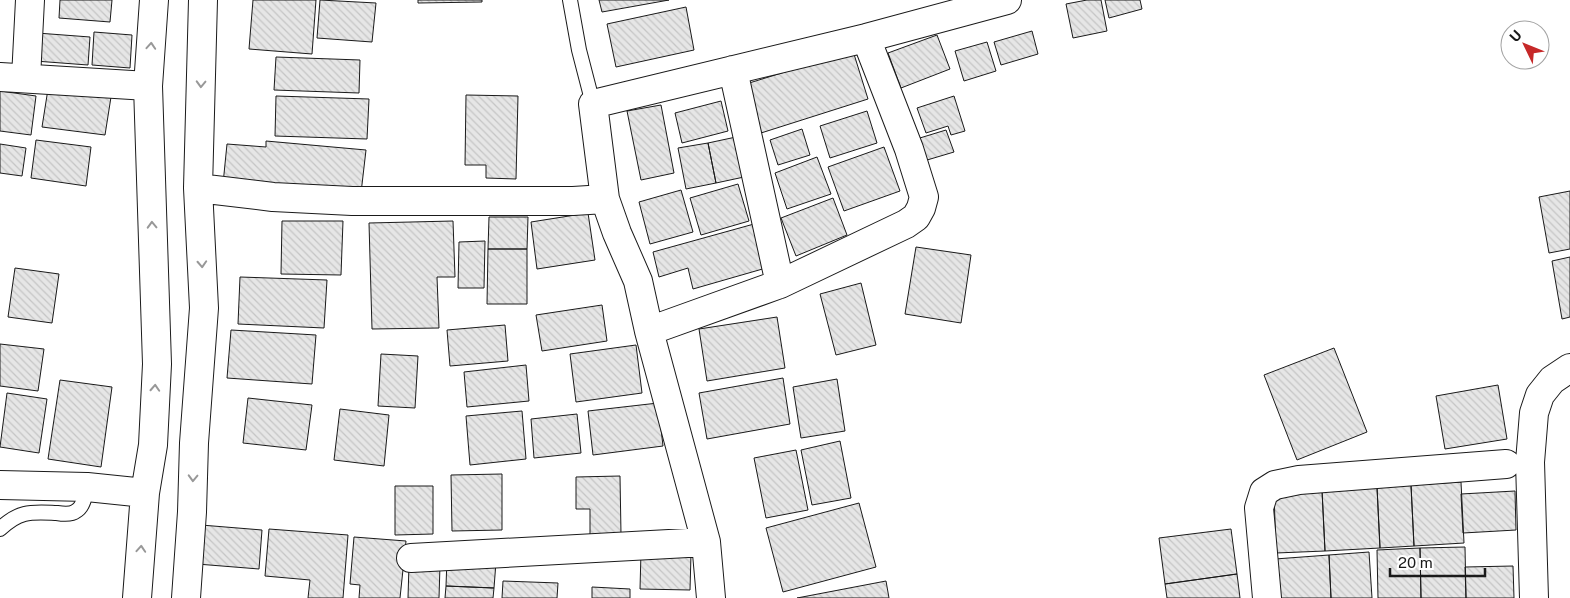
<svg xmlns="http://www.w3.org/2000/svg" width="1570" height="598" font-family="'Public Sans',sans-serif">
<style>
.building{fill:url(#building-back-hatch);stroke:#1a1a1a}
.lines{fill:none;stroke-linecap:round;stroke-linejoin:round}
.service-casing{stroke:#1a1a1a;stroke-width:16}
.minor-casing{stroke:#1a1a1a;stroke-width:30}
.service{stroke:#fff;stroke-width:14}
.minor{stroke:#fff;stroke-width:28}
.oneway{stroke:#989898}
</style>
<defs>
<pattern id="building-back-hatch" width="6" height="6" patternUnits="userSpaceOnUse" patternTransform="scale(1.25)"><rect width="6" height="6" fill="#e6e6e6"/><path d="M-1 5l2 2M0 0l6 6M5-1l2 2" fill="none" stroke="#c5c5c5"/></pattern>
</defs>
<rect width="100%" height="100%" fill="#fff"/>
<path class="building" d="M60,0H112L110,22L59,18Z
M253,0H316L312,54L249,49Z
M320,0L376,3L372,42L317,38Z
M418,0H482V2L418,3Z
M599,0H669L602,12Z
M1087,0H1101L1107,31L1073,38L1066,4Z
M1105,0H1140L1142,9L1109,18Z
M686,7L694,50L616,67L607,24Z
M1032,31L1038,54L1001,65L994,42Z
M94,32L132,35L130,68L92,65Z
M37,33L90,37L88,65L35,61Z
M937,35L950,69L901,88L888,53Z
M987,42L996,71L964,81L955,51Z
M853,51L868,99L761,133L746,84Z
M276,57L360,60L359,93L274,90Z
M48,89L111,97L105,135L42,127Z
M0,91L36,96L31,135L0,131Z
M466,95L518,96L516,179L486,178V165H465Z
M276,96L369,99L367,139L275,136Z
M954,96L965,131L951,135L948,126L926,133L917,108Z
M721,101L728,131L682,143L675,113Z
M661,105L674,173L641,180L627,111Z
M867,111L877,143L830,158L820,126Z
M802,129L810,155L778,165L770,140Z
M946,130L954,152L917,163L910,141Z
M736,137L744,177L716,183L708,143Z
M36,140L91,147L86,186L31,178Z
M266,141L366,150L361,193L223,184L227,144L266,147Z
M708,143L716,183L686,189L678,148Z
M0,144L26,148L22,176L0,173Z
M884,147L900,191L844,211L828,167Z
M817,157L831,194L787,209L775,173Z
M738,184L749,221L701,235L690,198Z
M681,190L693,232L650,244L639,202Z
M1570,191V249L1549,253L1539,197Z
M833,198L847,235L796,256L781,218Z
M588,213L595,260L537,269L531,222Z
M489,217H528L527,249H488Z
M282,221H343L341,275L281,274Z
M453,221L455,277H437L439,328L372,329L369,223Z
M754,224L766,268L693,289L688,268L659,277L653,252Z
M485,241L484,288H458L459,242Z
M916,247L971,255L961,323L905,314Z
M488,249H527V304H487Z
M1570,257V317L1562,319L1552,261Z
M15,268L59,274L52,323L8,317Z
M240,277L327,280L324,328L238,324Z
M861,283L876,345L836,355L820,294Z
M602,305L607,341L542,351L536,315Z
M777,317L785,368L707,381L699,329Z
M505,325L508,361L450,366L447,330Z
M231,330L316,335L312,384L227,378Z
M0,344L44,349L38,391L0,386Z
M636,345L642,393L576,402L570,354Z
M1334,348L1367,432L1297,460L1264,375Z
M381,354L418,356L415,408L378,406Z
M526,365L529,401L467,407L464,372Z
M783,378L790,424L707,439L699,393Z
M837,379L845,431L801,438L793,387Z
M60,380L112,387L101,467L48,459Z
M1498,385L1507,439L1445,449L1436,396Z
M7,393L47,399L39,453L0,447Z
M248,398L312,405L306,450L243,443Z
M658,403L663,446L593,455L588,411Z
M340,409L389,415L384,466L334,460Z
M522,411L526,459L470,465L466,416Z
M577,414L581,453L534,458L531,419Z
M840,441L851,498L812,505L801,450Z
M796,450L808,510L766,518L754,458Z
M502,474V530L452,531L451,475Z
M620,476L621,534L590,535V509H576V477Z
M1461,482L1464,543L1414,546L1411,485Z
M1411,485L1414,546L1380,548L1377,487Z
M395,486H433V534L395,535Z
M1377,487L1380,548L1325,551L1322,490Z
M1322,490L1325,551L1276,553L1274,492Z
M1515,491L1516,530L1463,533L1461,494Z
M859,503L876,567L783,592L766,528Z
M201,525L262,530L259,569L197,564Z
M269,529L348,535L343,598H308L310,580L265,576Z
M1231,529L1237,574L1165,584L1159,538Z
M354,537L406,541L400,598H359L360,585L350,584Z
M1465,547L1466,598H1421L1420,548Z
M1420,548L1421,598H1378L1377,550Z
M641,552L691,554L690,590L640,589Z
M1369,552L1372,598H1331L1329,555Z
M1329,555L1331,598H1277L1275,559Z
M447,559L496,562L494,588L446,586Z
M409,564L440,565L439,598H408Z
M1513,566L1514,598H1466L1465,567Z
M1237,574L1240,598H1167L1165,584Z
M503,581L558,583L557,598H502Z
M886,581L889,598H797Z
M446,586L494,588L493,598H445Z
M592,587L630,589V598H592Z"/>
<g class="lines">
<g class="service-casing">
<path id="service" d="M570,0L579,50L593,104
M0,529C20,510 31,512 57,513C63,514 71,515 76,511C84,507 85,494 87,487"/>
</g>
<g class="minor-casing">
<path id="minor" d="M733,70L780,284
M0,77L148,86
M26,78L30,0
M198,188L273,197L352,201H573L605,199L617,233L638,281L649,331L706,542L711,598
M605,199L593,104L866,38L1007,0
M649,331L780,284L906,224L916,217L921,208L924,197L909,149L866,38
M0,485L87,487L145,493
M411,558L706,542
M137,598L145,493L153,445L157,364L148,86L154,0
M186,598L192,512L194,443L204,308L198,188L203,0
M1267,598L1259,508L1264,492L1275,485L1299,480L1506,464
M1534,598L1530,462L1534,413L1540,395L1552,380L1570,368"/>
</g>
<use href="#service" class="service"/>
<use href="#minor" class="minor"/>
</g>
<defs><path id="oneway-chevron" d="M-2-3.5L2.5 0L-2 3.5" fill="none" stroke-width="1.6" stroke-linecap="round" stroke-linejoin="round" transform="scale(1.25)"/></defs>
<g class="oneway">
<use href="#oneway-chevron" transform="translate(151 46) rotate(-86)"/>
<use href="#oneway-chevron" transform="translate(201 84) rotate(92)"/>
<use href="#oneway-chevron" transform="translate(152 225) rotate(-92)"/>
<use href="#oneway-chevron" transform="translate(202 264) rotate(87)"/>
<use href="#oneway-chevron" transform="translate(155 388) rotate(-87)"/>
<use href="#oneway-chevron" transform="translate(193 478) rotate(92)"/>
<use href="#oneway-chevron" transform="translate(141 549) rotate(-86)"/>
</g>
<g transform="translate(1525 45) rotate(313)"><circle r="24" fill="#ffffff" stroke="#a3a3a3"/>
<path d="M0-4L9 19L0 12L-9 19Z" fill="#c62828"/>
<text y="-8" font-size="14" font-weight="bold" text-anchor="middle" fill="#1a1a1a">U</text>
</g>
<path d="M1390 568v8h95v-8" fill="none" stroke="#1a1a1a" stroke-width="2.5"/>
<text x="1398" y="568" font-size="15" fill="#1a1a1a" stroke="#ffffff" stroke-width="4" paint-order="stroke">20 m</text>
</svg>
